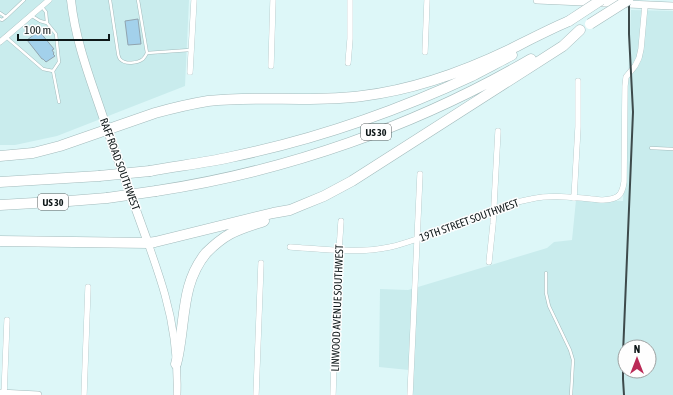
<svg xmlns="http://www.w3.org/2000/svg" width="673" height="395" font-family="'Asap Condensed',sans-serif">
<style>
.built{fill:#c9eced;fill-rule:evenodd}
.building{fill:#a3d1eb;stroke:#91a4af}
.lines{fill:none;stroke-linecap:round;stroke-linejoin:round}
.service-casing{stroke:#a3bbbc;stroke-width:3.5}
.minor-casing{stroke:#a3bbbc;stroke-width:6}
.tertiary-casing{stroke:#a3bbbc;stroke-width:8}
.secondary-casing{stroke:#a3bbbc;stroke-width:9}
.motorway-casing{stroke:#a3bbbc;stroke-width:11}
.service{stroke:#fff;stroke-width:2.5}
.minor{stroke:#fff;stroke-width:5.5}
.tertiary{stroke:#fff;stroke-width:7}
.secondary{stroke:#fff;stroke-width:8}
.motorway{stroke:#fff;stroke-width:10}
.rail{stroke:#3d4a4b;stroke-width:2}
.motorway-bridge-casing{stroke:#a3bbbc;stroke-width:11;stroke-linecap:butt}
.motorway-bridge{stroke:#fff;stroke-width:10}
.labels{text-anchor:middle;dominant-baseline:central;stroke-width:3;stroke-linejoin:round;paint-order:stroke}
.shield{fill:#fefefe;stroke:#565c5d;stroke-width:1}
.shield-label{font-size:10px;font-weight:bold;fill:#0e1718}
.street-label{font-size:11px;fill:#0e1718;stroke:#fefefe}
</style>
<rect width="100%" height="100%" fill="#ddf7f8"/>
<path class="built" d="M0,0H189L185,86L57,136L15,145H0Z
M631,10L673,11V395H408L409,370L379,367L380,289L408,290L547,248L554,242L572,240L576,200L623,201ZM625,347H649V371H625Z"/>
<path class="building" d="M138,19L141,44L128,45L125,21Z
M39,31L54,49L52,50L54,53L53,54L55,56L46,62L43,59H42L27,40Z"/>
<g class="lines">
<g class="service-casing">
<path id="service" d="M110,0L118,53C118,54 119,58 120,59C125,65 138,63 143,59C145,57 146,55 147,53L138,0
M42,7L46,12L47,23
M0,13L6,17
M0,19L2,20L6,17L24,0
M6,37L43,69L53,71L59,62L56,34L47,23L40,21L32,16
M147,53L190,50
M53,71L59,102
M651,148L673,149
M546,273V293L549,306L570,350L573,360L571,395"/>
</g>
<g class="minor-casing">
<path id="minor" d="M0,42L49,0
M425,52L427,0
M348,63L350,39V0
M271,66L273,0
M190,72L194,0
M574,198L578,127V81
M290,247C322,249 359,254 390,247C438,236 482,208 531,199C554,194 580,198 603,200C618,199 622,196 624,182L625,86L626,77L635,66L639,58L641,49L645,5
M489,262L493,224L498,131
M4,395L7,320
M84,395L88,287
M256,395L261,263
M333,395L336,297L341,221
M410,395L420,174"/>
</g>
<g class="tertiary-casing">
<path id="tertiary" d="M537,0L673,6
M148,243C154,260 160,277 165,295C174,327 178,362 177,395
M0,393L38,395"/>
</g>
<g class="secondary-casing">
<path id="secondary" d="M71,0C75,38 88,73 100,108C115,153 132,198 148,243"/>
</g>
<g class="motorway-casing">
<path id="motorway" d="M0,156L33,153L60,146L155,113C173,108 190,104 208,101C259,95 311,103 362,96C413,90 463,72 509,50C529,40 548,30 569,21
M150,171C177,166 204,163 231,157C313,140 395,112 472,76C485,69 499,62 512,55
M0,182L99,176
M156,191C287,171 416,126 531,59
M0,205L69,201L107,198
M0,241L148,243L155,242L273,213L290,210L302,205L324,196L352,181L563,46L580,30
M176,364C178,357 179,350 180,343C185,311 184,280 206,253C213,246 221,239 230,234C241,228 253,225 264,221"/>
</g>
<use href="#service" class="service"/>
<use href="#minor" class="minor"/>
<use href="#tertiary" class="tertiary"/>
<use href="#secondary" class="secondary"/>
<use href="#motorway" class="motorway"/>
<path class="rail" d="M624,395L623,379V354L633,112L629,34V0"/>
<g class="motorway-bridge-casing">
<path id="motorway-bridge" d="M569,21L601,0
M590,24L628,0
M99,176L150,171
M107,198L156,191"/>
</g>
<use href="#motorway-bridge" class="motorway-bridge"/>
</g>
<g class="labels">
<g class="shield">
<rect x="361" y="124" width="30" height="16" rx="3"/>
<rect x="38" y="194" width="30" height="16" rx="3"/>
</g>
<g class="shield-label">
<text x="376" y="132">US 30</text>
<text x="53" y="202">US 30</text>
</g>
<g class="street-label">
<text transform="translate(120 164) rotate(70)">RAFF ROAD SOUTHWEST</text>
<text transform="translate(469 220) rotate(-20)">19TH STREET SOUTHWEST</text>
<text transform="translate(337 308) rotate(-88)">LINWOOD AVENUE SOUTHWEST</text>
</g>
</g>
<g transform="translate(637 359)"><circle r="19" fill="#fefefe" stroke="#9ea2a2"/>
<path d="M0-3L7 15L0 10L-7 15Z" fill="#ba2a56"/>
<text y="-6" font-size="11" font-weight="bold" text-anchor="middle" fill="#0e1718">N</text>
</g>
<path d="M18 34v6h91v-6" fill="none" stroke="#0e1718" stroke-width="2"/>
<text x="24" y="34" font-size="12" fill="#0e1718" stroke="#fefefe" stroke-width="3" paint-order="stroke">100 m</text>
</svg>
